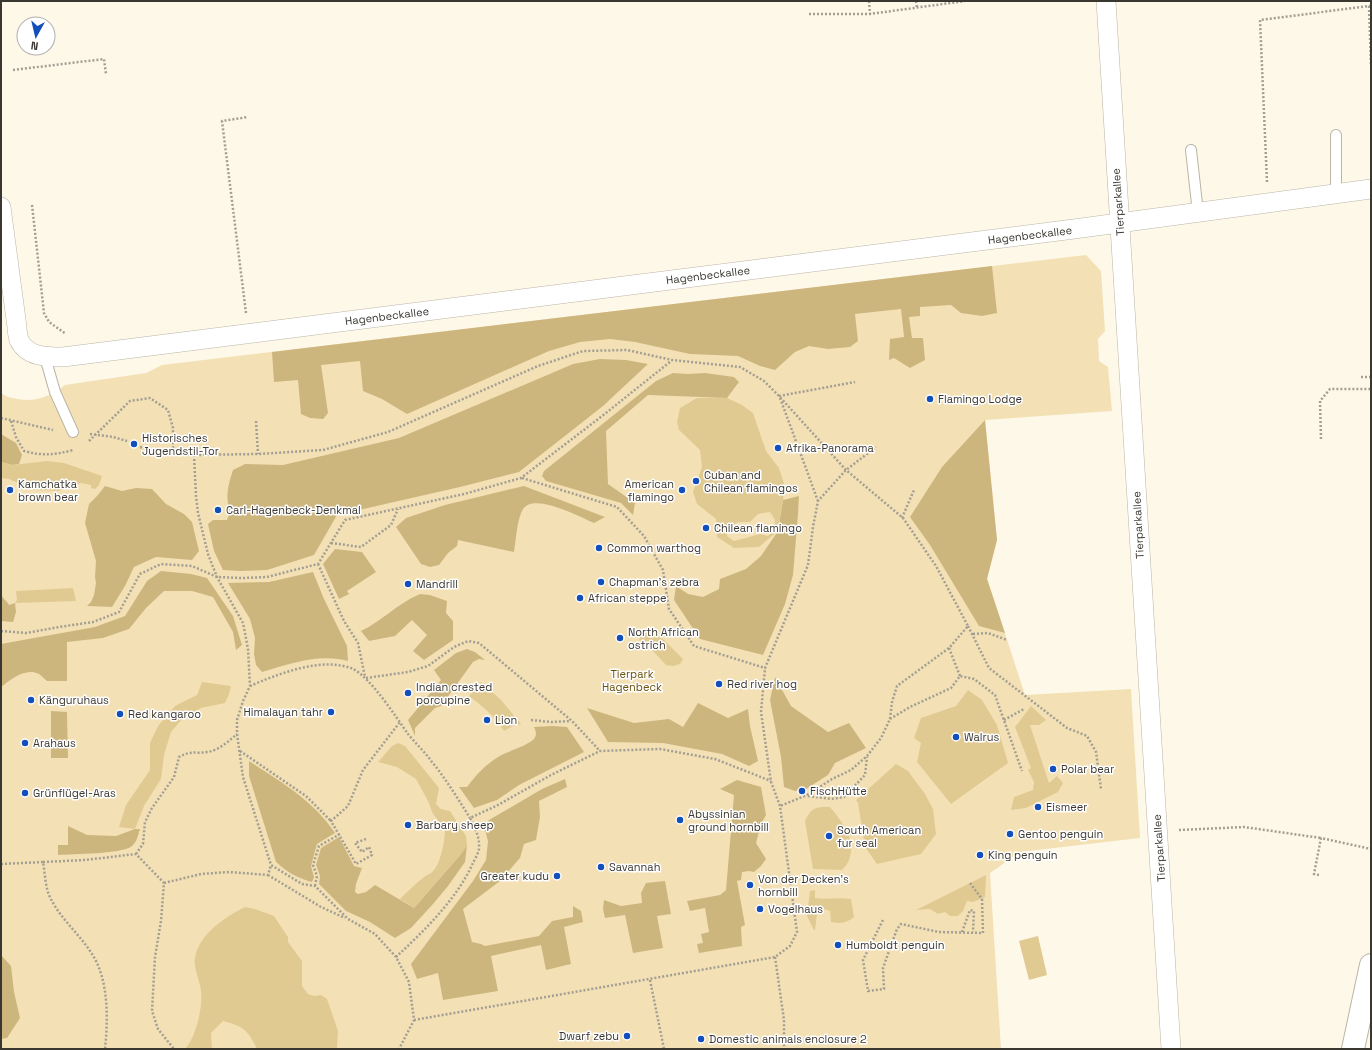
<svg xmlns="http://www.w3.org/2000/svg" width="1372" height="1050" font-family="'Space Grotesk',sans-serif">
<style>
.green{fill:#f3e1b5}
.forest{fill:#cdb67e}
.water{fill:#e1ca91;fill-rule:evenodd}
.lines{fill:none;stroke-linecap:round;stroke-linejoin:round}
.lane-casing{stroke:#bab5a6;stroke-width:12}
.street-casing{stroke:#bab5a6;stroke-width:20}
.secondary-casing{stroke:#bab5a6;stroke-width:24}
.path{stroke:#a39e93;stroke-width:2.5;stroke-dasharray:2 2;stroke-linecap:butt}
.lane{stroke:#fff;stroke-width:10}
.street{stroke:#fff;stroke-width:19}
.secondary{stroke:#fff;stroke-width:22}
.poi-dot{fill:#124fbb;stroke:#fff;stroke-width:1.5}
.labels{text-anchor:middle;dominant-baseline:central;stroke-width:3;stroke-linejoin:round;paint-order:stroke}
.street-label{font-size:11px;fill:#3a3731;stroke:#fff}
.poi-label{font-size:11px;fill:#3a3731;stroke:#fff;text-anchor:start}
.park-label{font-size:11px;fill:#6a530f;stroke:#fff}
</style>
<rect width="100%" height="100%" fill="#fef8e9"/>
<path class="green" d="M1086,255L1101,271L1105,331L1098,339L1099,361L1108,367L1112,411L985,420L997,540L987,578L1025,695L1131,689L1140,838L1020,852L990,873L1001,1049H1V393C5,396 8,397 12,398C33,403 48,398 65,385L146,373L162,365Z"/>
<path class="forest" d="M992,266L997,313L982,316L961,313L951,305L920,307V316L909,317L912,338H923L925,360L910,368L894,358L889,360L890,339L904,337L901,309L855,314L858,341L850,347L828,349L809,346L795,352L775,370L760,366L738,356L690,354L635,342L610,339L580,342L549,351L407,414L382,399L363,391L360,361L321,365L328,413L323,419L310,418L301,414L298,380L274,382L272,352Z
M600,359L626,360L648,364L603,406L519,472L460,487L337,515L314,555L267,570L240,571L223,570L214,551L208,524L213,520H227L230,512C225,496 228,486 233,470L245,464L283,465L399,438L573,364Z
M673,373L688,374L705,373L734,377L739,382L727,398L648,395L606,431L608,484L635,503L633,515L621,503L546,481L542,476L544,471L656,381Z
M985,420L997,540L987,579L1005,633L979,626L930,545L910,517L942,467Z
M1,434L16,443L22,455L19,464L12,465L1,462Z
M105,486L122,491L136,488L152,489L166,504L184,514L192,522L199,551L192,560L156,557L134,567L125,586L112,607L87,606L91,602L94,595L96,583L95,577L96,561L85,523L89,504L97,496Z
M524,486L605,517L594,523C580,517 534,492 523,509C517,519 516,540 514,552L458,540L457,546L448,553L439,565L430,567L421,564L396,527L406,518L445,505Z
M799,496L798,514L793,575L785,604L763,655L700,639L674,600L676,586L688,594L703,597L719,589L720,579L746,569L761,556L778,531L783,500Z
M335,549L362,552L376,572L347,591L349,594L339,599L323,564Z
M161,571L191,574L207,578L233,616L242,645L236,650L233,632L213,597L192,591H164L146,608L129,629L103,638L67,642V681H47C44,679 42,676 39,674C26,667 11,679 1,687V644L95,627L125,616L147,581Z
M313,572L324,599L347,646L348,661C319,653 289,664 262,672L256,665L254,654L255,638L250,619L228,583L269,582Z
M1,594C3,599 7,601 9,605L15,603L16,612L13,622L1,621Z
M420,594L430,595L447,601L446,613L453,621V640L424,660L413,651L427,635L412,620L395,636L369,641L361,631C382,621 398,603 420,594Z
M467,649L475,652L485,660L479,659L473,662L441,706L435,708L415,728V736L408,720L441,680L434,670L456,653Z
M775,677L791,706L828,732L849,723L866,748L835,763L828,775L806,789L795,791L784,787L781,757L770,700Z
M698,703L728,718L748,709L750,726L758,761L749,766L722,754L663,743L608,742L587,708L634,723L669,719L683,727Z
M51,711L67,712L68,758H51Z
M552,726L567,727L584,752L519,785L497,800L474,808L459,787H467C476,775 485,765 498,757C508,751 527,746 534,739C537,735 536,731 534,727Z
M249,761C281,782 313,800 335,833L317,844L311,866L314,877L312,882C297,878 287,872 276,862L249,776Z
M565,779L567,787L539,801L540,817L536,840L524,844L520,858L500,881L463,909L472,942L481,944L485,946L539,936L552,921L573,917V906L581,911L583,922L564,927L571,964L546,970L541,945L491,956L498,991L443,1000L438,973L417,979L411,964L473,881L486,860L488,841L484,826L489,820L542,789Z
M737,780L761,787L766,815L761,824L756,843L766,859L761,866L754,872L749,871L742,872L741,880L737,881L745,925L741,927L742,946L699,953L697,944L703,943L701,934L709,932L705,908L690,911L687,901L720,895L726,890L734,795L720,789Z
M68,826L87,835L116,836L135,829H140C138,835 137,842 132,846C123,854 72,854 58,855V845H68Z
M339,837L354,866L362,868L356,884L355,892L358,894L366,892L375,885L414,908L461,854L467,845L465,862L448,886L433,904L411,928L395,938L370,922L346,911L319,884L320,876L316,865L321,848Z
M665,881L671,914L657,916L663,948L633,953L625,915L605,918L603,909L604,900L621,906L642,903L641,893L646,883Z
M1,955L11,966L14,992L20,1018L7,1038L1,1039Z"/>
<path class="water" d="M697,398H727L742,405L753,413L766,451L779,468L785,487L778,531L759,547L734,548L717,537L716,519L697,504L693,492L702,467L700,450L679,430L677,422L680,408ZM770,512L775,520L774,530L768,536L760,534L734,541L727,536L729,528L738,522H750L758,514Z
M47,461L64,463L102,476L99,485L95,489L91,488V485L81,483L59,491L33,490L9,479L1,478V462L12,465Z
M73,588L76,601L15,603L17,600L16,591Z
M650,632L661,637L683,659L680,664L673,666L666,665L652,650L642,645L639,639L643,633Z
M202,682L231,686L229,694L225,703L201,708L183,718L171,732L164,755L161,779L144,806L135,829L119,827L126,805L150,770V743L158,726L175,706L197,695Z
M481,682L501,700L521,724L513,726L504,731C495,716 482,706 469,696Z
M968,690L982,700L997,725L1008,763L951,804L917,762L921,743L914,738L921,718L956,706Z
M1031,706L1046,720L1039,725H1030L1049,783L1057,776L1063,783L1058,792L1026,808L1011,810L1014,797L1033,790L1034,782L1028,770L1031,768L1015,727Z
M398,743L405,746L439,788L436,804L441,809L450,811L466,836L467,845L461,854L414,908L400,899C407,892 415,884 423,878C426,875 431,874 433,871C441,863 445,839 445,829L433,814L428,801L416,779L397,767L378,762L392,746Z
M896,764L908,771L925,794L933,809L936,834L921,854L877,864L865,847L858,803L856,800Z
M822,807H830C842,822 857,839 849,860C848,863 845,867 842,870L813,869L805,821C809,812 812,808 822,807Z
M986,875L985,897L973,902L967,901L963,911L958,916H950L945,912L938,914L930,909L916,910Z
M815,890V898C828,900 838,897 851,899L854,917C847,923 840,924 831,922L830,911L818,907L815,930H814L807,916L810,891Z
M245,907L255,909L274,916L288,937V942L302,961V986L308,994L314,996L321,995L327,999L338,1031L337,1049H257C248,1030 243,1026 223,1021L211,1033L212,1049H185C196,1037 203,1007 201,991C200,981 193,968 195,958C199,934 225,917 245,907Z
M1038,936L1047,975L1029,980L1019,941Z"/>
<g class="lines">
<g class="lane-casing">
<path id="lane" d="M1191,150L1198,213
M1336,193V135
M45,357L55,392L73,432"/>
</g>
<g class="street-casing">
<path id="street" d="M1106,1L1171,1049
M1,207L17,327C17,331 18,336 19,340C27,357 46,357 63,357L1074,229L1371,189"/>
</g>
<g class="secondary-casing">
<path id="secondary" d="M1353,1049L1371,965"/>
</g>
<path class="path" d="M869,1L870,14
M916,1L917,8
M809,14H870L965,1
M13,70L104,59L106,74
M1267,182L1260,20L1369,6L1371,66
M32,205L44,313L49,322L66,334
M246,313L222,121L248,117
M1361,377H1371
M779,396L855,382
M780,398L818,501
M1,418L53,430
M11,421L16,437L24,451C42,456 55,455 73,450
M256,421L258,454
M90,434L113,437L127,441
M1321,439L1320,401L1330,389H1371
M89,441L130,401L150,398L168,410L173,428V454
M140,447L158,452L194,455L258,454L323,450L388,432L538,366L583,351L627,350L672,360L740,367L764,381L779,396L846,470L903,518L936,566L968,626L949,648L897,686L892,702L890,719L881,738L867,756L851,770L832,779L807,795L780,806
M194,455L196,496L198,513L208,554L217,577L243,623L248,649L250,686L243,701L237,720V734L243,777L271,865L302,884L315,886L348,919L375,934L396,957L409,982L414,1020L399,1049
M522,478L617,507L644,536L663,570L669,609L694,646L765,668L808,565L813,527L818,501L846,470L876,447
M902,518L914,490
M331,543L361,547L391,525L398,509
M318,564L344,621L358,643L365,677
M968,626L989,668L1067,728L1087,736L1096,752L1101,789
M1,631L26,633L59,627L93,622L119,612L140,574L161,564L192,566L217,577L242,578L267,577L318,564L345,520L464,494L521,478L606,413L671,361
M973,634L988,633L1007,640
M949,648L960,676
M366,678L408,672L428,666L454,647L468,641L479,643L572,721L600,751
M250,686C278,674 323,656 353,669C371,678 396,717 408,734C416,744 425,752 432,762C446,779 458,799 470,818
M890,719L910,707L951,688L960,676L974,679L995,695L1022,771
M531,720L551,722L571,721
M1004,720L1024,709
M1,729H2
M240,751L306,796L331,821
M808,796L831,799L844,797L865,775L867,757
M1179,830L1244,827L1321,838
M366,839L355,843L362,852L369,847L372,855L356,864L331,821L348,806L363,770L400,722
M136,854L143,844L145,822L152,808L174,777L179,757C192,750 194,754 207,752C218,751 229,741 237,734
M43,862L85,860L136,854L164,883L161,921L155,957L152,1011L158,1029L174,1049
M1,864L43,862C45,872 45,885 49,895C59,918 79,933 92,954C109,980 108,1020 105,1049
M268,875L321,907L345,918
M1319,875L1314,874L1321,838L1371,849
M164,883L201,874L229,872L268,875L271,865
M315,886L317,876L313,865L319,846L340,834
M883,920L863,960L868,991L884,989L883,968L897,929L901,924L939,932L983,933L982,899L970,883
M962,932L970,910L974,911L973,932
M396,957C424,931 457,899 473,863C475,859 478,854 479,849C480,837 475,828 470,818L498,805L551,775L600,751L660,749L715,759L771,781
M775,957L784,1020V1049
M650,980L664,1049
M414,1020L775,957L790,946L797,932L780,806L771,782L761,712L765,668"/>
<use href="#lane" class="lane"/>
<use href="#street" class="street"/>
<use href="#secondary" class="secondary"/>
</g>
<g class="poi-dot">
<circle cx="930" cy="399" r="4"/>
<circle cx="134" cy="444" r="4"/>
<circle cx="778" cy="448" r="4"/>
<circle cx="696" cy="481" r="4"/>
<circle cx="10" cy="490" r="4"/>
<circle cx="682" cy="490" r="4"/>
<circle cx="218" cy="510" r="4"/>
<circle cx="706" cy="528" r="4"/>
<circle cx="599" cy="548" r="4"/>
<circle cx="601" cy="582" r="4"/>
<circle cx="408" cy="584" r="4"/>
<circle cx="580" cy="598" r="4"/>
<circle cx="620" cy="638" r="4"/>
<circle cx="719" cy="684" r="4"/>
<circle cx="408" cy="693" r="4"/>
<circle cx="31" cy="700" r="4"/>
<circle cx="331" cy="712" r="4"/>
<circle cx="120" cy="714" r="4"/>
<circle cx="487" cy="720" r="4"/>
<circle cx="956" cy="737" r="4"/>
<circle cx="25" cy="743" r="4"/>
<circle cx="1053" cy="769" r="4"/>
<circle cx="802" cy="791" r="4"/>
<circle cx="25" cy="793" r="4"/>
<circle cx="1038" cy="807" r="4"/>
<circle cx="680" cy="820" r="4"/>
<circle cx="408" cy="825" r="4"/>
<circle cx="1010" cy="834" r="4"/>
<circle cx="829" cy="836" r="4"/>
<circle cx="980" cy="855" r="4"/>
<circle cx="601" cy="867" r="4"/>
<circle cx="557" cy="876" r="4"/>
<circle cx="750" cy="885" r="4"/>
<circle cx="760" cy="909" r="4"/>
<circle cx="838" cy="945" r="4"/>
<circle cx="627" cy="1036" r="4"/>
<circle cx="701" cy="1039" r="4"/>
</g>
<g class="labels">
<g class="street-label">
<text transform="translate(1118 202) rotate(-94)">Tierparkallee</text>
<text transform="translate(1030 235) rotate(-7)">Hagenbeckallee</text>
<text transform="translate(708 275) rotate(-7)">Hagenbeckallee</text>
<text transform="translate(387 316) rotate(-7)">Hagenbeckallee</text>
<text transform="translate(1138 525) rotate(-93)">Tierparkallee</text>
<text transform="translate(1159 848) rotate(-94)">Tierparkallee</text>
</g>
<g class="poi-label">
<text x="938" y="399">Flamingo Lodge</text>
<text x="142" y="438">Historisches<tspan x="142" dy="13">Jugendstil-Tor</tspan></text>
<text x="786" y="448">Afrika-Panorama</text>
<text x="704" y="475">Cuban and<tspan x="704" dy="13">Chilean flamingos</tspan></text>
<text x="18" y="484">Kamchatka<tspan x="18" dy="13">brown bear</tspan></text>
<text x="674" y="484" text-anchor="end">American<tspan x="674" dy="13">flamingo</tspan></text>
<text x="226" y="510">Carl-Hagenbeck-Denkmal</text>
<text x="714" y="528">Chilean flamingo</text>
<text x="607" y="548">Common warthog</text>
<text x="609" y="582">Chapman's zebra</text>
<text x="416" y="584">Mandrill</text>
<text x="588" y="598">African steppe</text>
<text x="628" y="632">North African<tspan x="628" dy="13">ostrich</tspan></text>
<text x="727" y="684">Red river hog</text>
<text x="416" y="687">Indian crested<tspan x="416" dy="13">porcupine</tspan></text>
<text x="39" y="700">Känguruhaus</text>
<text x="323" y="712" text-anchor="end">Himalayan tahr</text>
<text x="128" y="714">Red kangaroo</text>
<text x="495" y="720">Lion</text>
<text x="964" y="737">Walrus</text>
<text x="33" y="743">Arahaus</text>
<text x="1061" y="769">Polar bear</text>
<text x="810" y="791">FischHütte</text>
<text x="33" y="793">Grünflügel-Aras</text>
<text x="1046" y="807">Eismeer</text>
<text x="688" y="814">Abyssinian<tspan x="688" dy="13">ground hornbill</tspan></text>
<text x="416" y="825">Barbary sheep</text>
<text x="837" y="830">South American<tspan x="837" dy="13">fur seal</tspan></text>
<text x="1018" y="834">Gentoo penguin</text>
<text x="988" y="855">King penguin</text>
<text x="609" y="867">Savannah</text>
<text x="549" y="876" text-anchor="end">Greater kudu</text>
<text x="758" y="879">Von der Decken's<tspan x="758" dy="13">hornbill</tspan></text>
<text x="768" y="909">Vogelhaus</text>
<text x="846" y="945">Humboldt penguin</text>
<text x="619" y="1036" text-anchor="end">Dwarf zebu</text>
<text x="709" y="1039">Domestic animals enclosure 2</text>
</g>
<g class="park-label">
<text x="632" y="674">Tierpark<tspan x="632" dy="13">Hagenbeck</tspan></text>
</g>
</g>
<rect width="1372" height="1050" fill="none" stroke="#3a3731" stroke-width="4"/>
<g transform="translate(36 36) rotate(188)"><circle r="19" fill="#ffffff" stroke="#b0afad"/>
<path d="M0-3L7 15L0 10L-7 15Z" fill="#124fbb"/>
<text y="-6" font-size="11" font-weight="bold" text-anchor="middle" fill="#3a3731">N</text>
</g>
</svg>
